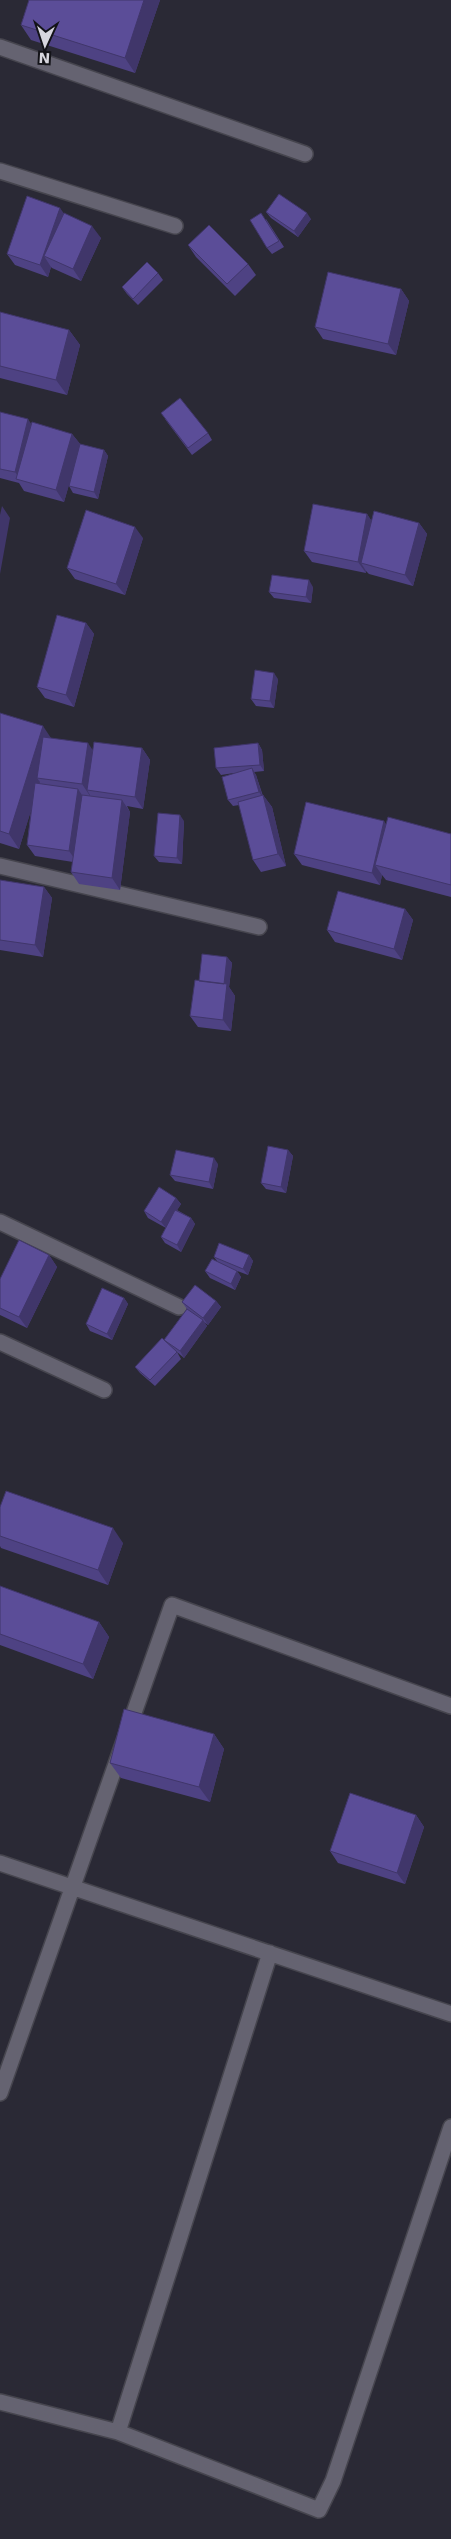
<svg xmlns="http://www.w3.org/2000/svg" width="451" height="2539" font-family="'DejaVu Sans',sans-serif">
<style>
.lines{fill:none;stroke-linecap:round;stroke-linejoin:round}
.street-casing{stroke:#46454e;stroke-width:18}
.street{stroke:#656371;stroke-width:15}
.wall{fill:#4e4283}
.shaded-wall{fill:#40366a}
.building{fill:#5b4d98;stroke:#40366a}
</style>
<rect width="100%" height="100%" fill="#2a2935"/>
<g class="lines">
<g class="street-casing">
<path id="street" d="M0,47L305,154
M0,171L175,226
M0,866L259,927
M0,1222L179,1307
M0,1342L104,1390
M0,1863L451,2014
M0,2093L172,1605L451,1706
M0,2402L118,2432L319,2510L333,2481L451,2127
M118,2432L270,1953"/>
</g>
<use href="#street" class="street"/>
</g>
<path class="wall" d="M29,0H160L135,73L31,40L21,25Z
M266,212L311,219L298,237L271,218Z
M64,214L101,238L81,281L52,268L51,267L48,277L15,265L7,254Z
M266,219L284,247L272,254L267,248Z
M188,245L248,264L256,275L235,296L196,257Z
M158,273L163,280L138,305L127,294L122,287Z
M401,289L409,301L396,355L323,339L315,327Z
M0,312L69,330L80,345L67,395L0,378Z
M0,412L32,425L72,434L80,444L104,450L108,456L98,499L73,493L69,486L71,477L64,502L24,491L19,483L0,478Z
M165,419L208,433L212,440L192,455Z
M367,514L372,522L419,523L427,534L413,586L369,574L366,571V573L312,562L304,551Z
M143,538L125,595L75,579L67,568Z
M313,587L311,603L274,598L269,592Z
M86,623L94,634L74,707L45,698L37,687Z
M278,679L274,708L256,706L251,699Z
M0,713L51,738L93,750L142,748L150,760L143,809L127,806L130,812L120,890L79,884L71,872L73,862L35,856L27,845L31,810L19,849L0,843Z
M258,743L262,750L264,771L254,772L256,775L263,796V795L272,807L286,866L261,872L253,860L239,805L233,806L228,800L234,773L221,775L216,768Z
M184,821L182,864L159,862L154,856Z
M386,824L451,834V897L386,880L382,875L380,885L302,865L294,854Z
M0,880L44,887L52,898L43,957L0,950Z
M405,909L413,920L402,960L335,942L327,930Z
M227,957L232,963L229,987L235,996L231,1031L198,1027L190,1016L199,981Z
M288,1150L293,1156L286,1193L266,1189L261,1183Z
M218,1164L213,1189L175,1181L170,1175Z
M176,1198L181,1204L177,1210L191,1218L195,1224L181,1252L165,1243L161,1237L166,1228L148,1218L144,1211Z
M49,1255L57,1267L27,1328L0,1315V1279Z
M249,1255L253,1261L248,1275L232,1269L237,1271L241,1277L235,1290L210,1278L205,1271L217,1261L214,1257Z
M124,1298L128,1304L112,1340L90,1331L86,1324Z
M216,1301L221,1307L208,1325L204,1322L207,1326L184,1358L177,1352L181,1359L155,1386L140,1373L135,1367L164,1340L187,1309L182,1302Z
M0,1507L123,1543L108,1585L1,1548L0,1546Z
M0,1586L99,1622L109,1637L93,1679L0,1645Z
M214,1734L224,1749L210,1802L121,1778L110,1763Z
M416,1815L424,1827L405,1884L338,1863L330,1851Z"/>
<path class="shaded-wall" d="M144,0H160L135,73L125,58Z
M60,208L68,219L44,256L51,267L48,277L40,265Z
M307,213L311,219L298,237L294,231Z
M92,226L101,238L81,281L73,269Z
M401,289L409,301L396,355L388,344Z
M69,330L80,345L67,395L56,380Z
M28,419L36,431L21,480L15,472Z
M72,434L81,445L64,502L56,490Z
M104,450L108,456L98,499L94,492Z
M2,506L10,518L0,574V515Z
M367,514L375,526L361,563L366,571V573L358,562Z
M419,523L427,534L413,586L405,575Z
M135,527L143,538L125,595L116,584Z
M309,580L313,587L311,603L306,597Z
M86,623L94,634L74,707L66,695Z
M274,673L278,679L274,708L270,701Z
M43,726L53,741L37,778L40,782L19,849L9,834Z
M88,743L96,755L87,790L90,795V796L82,784Z
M258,743L262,750L264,771L260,765Z
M142,748L150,760L143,809L135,797Z
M252,768L256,775L263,798L259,792Z
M78,789L86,801L77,862L69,851Z
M263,795L272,807L286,866L278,854Z
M122,800L130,812L120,890L112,878Z
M180,815L184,821L182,864L177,858Z
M384,821L392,833L375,865L382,875L380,885L372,873Z
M44,887L52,898L43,957L35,945Z
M405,909L413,920L402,960L394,949Z
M227,957L232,963L229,987L235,996L231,1031L223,1020L224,984Z
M288,1150L293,1156L286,1193L281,1187Z
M214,1158L218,1164L213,1189L209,1182Z
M176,1198L181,1204L166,1228L161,1222Z
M191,1218L195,1224L181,1252L177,1245Z
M49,1255L57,1267L27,1328L19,1317Z
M249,1255L253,1261L248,1275L243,1269Z
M237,1271L241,1277L235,1290L231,1284Z
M124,1298L128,1304L112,1340L107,1334Z
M216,1301L221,1307L208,1325L203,1318Z
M203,1320L207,1326L184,1358L180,1351Z
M113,1528L123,1543L108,1585L98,1570Z
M99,1622L109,1637L93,1679L83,1664Z
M214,1734L224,1749L210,1802L199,1787Z
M416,1815L424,1827L405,1884L397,1873Z"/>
<path class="building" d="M29,0H144L125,58L21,25Z
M279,194L307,213L294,231L266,212Z
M27,196L60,208L40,265L7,254Z
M64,213L92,226L73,269L44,256Z
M261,213L279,241L267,248L250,220Z
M209,225L248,264L227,284L188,245Z
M147,262L158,273L133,299L122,287Z
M328,272L401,289L388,344L315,327Z
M0,312L69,330L56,380L0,366Z
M180,398L208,433L188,448L161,413Z
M0,412L28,419L15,472L0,469Z
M32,422L72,434L56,490L16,479Z
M80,444L104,450L94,492L69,486Z
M313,504L367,514L358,562L304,551Z
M86,510L135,527L116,584L67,568Z
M374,511L419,523L405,575L361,563Z
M272,575L309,580L306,597L269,592Z
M57,615L86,623L66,695L37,687Z
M255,670L274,673L270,701L251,699Z
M0,713L43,726L9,834L0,831Z
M43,737L88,743L82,784L37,778Z
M94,742L142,748L135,797L87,790Z
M258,743L260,765L216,768L214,748Z
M252,768L259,792L228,800L222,777Z
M35,783L78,789L69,851L27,845Z
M82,795L122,800L112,878L71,872Z
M263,795L278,854L253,860L238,802Z
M306,802L384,821L372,873L294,854Z
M158,813L180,815L177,858L154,856Z
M388,817L451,834V885L375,865Z
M0,880L44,887L35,945L0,940Z
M338,891L405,909L394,949L327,930Z
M202,954L227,957L224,984L199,981Z
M195,980L227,984L223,1020L190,1016Z
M268,1146L288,1150L281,1187L261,1183Z
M176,1150L214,1158L209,1182L170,1175Z
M159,1187L176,1198L161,1222L144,1211Z
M175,1210L191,1218L177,1245L161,1237Z
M19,1240L49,1255L19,1317L0,1308V1279Z
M219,1243L249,1255L243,1269L214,1257Z
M212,1259L237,1271L231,1284L205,1271Z
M195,1285L216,1301L203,1318L182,1302Z
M102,1288L124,1298L107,1334L86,1324Z
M187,1309L203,1320L180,1351L164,1340Z
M162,1338L177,1352L150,1380L135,1367Z
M6,1491L113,1528L98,1570L0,1536V1507Z
M0,1586L99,1622L83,1664L0,1634Z
M124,1709L214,1734L199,1787L110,1763Z
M350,1793L416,1815L397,1873L330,1851Z"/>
<g transform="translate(45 45) rotate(183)" stroke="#131318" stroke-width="4" paint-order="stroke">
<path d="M0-4L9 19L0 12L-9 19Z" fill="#d7d6de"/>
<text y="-8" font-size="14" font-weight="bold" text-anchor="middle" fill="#d7d6de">N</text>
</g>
</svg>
